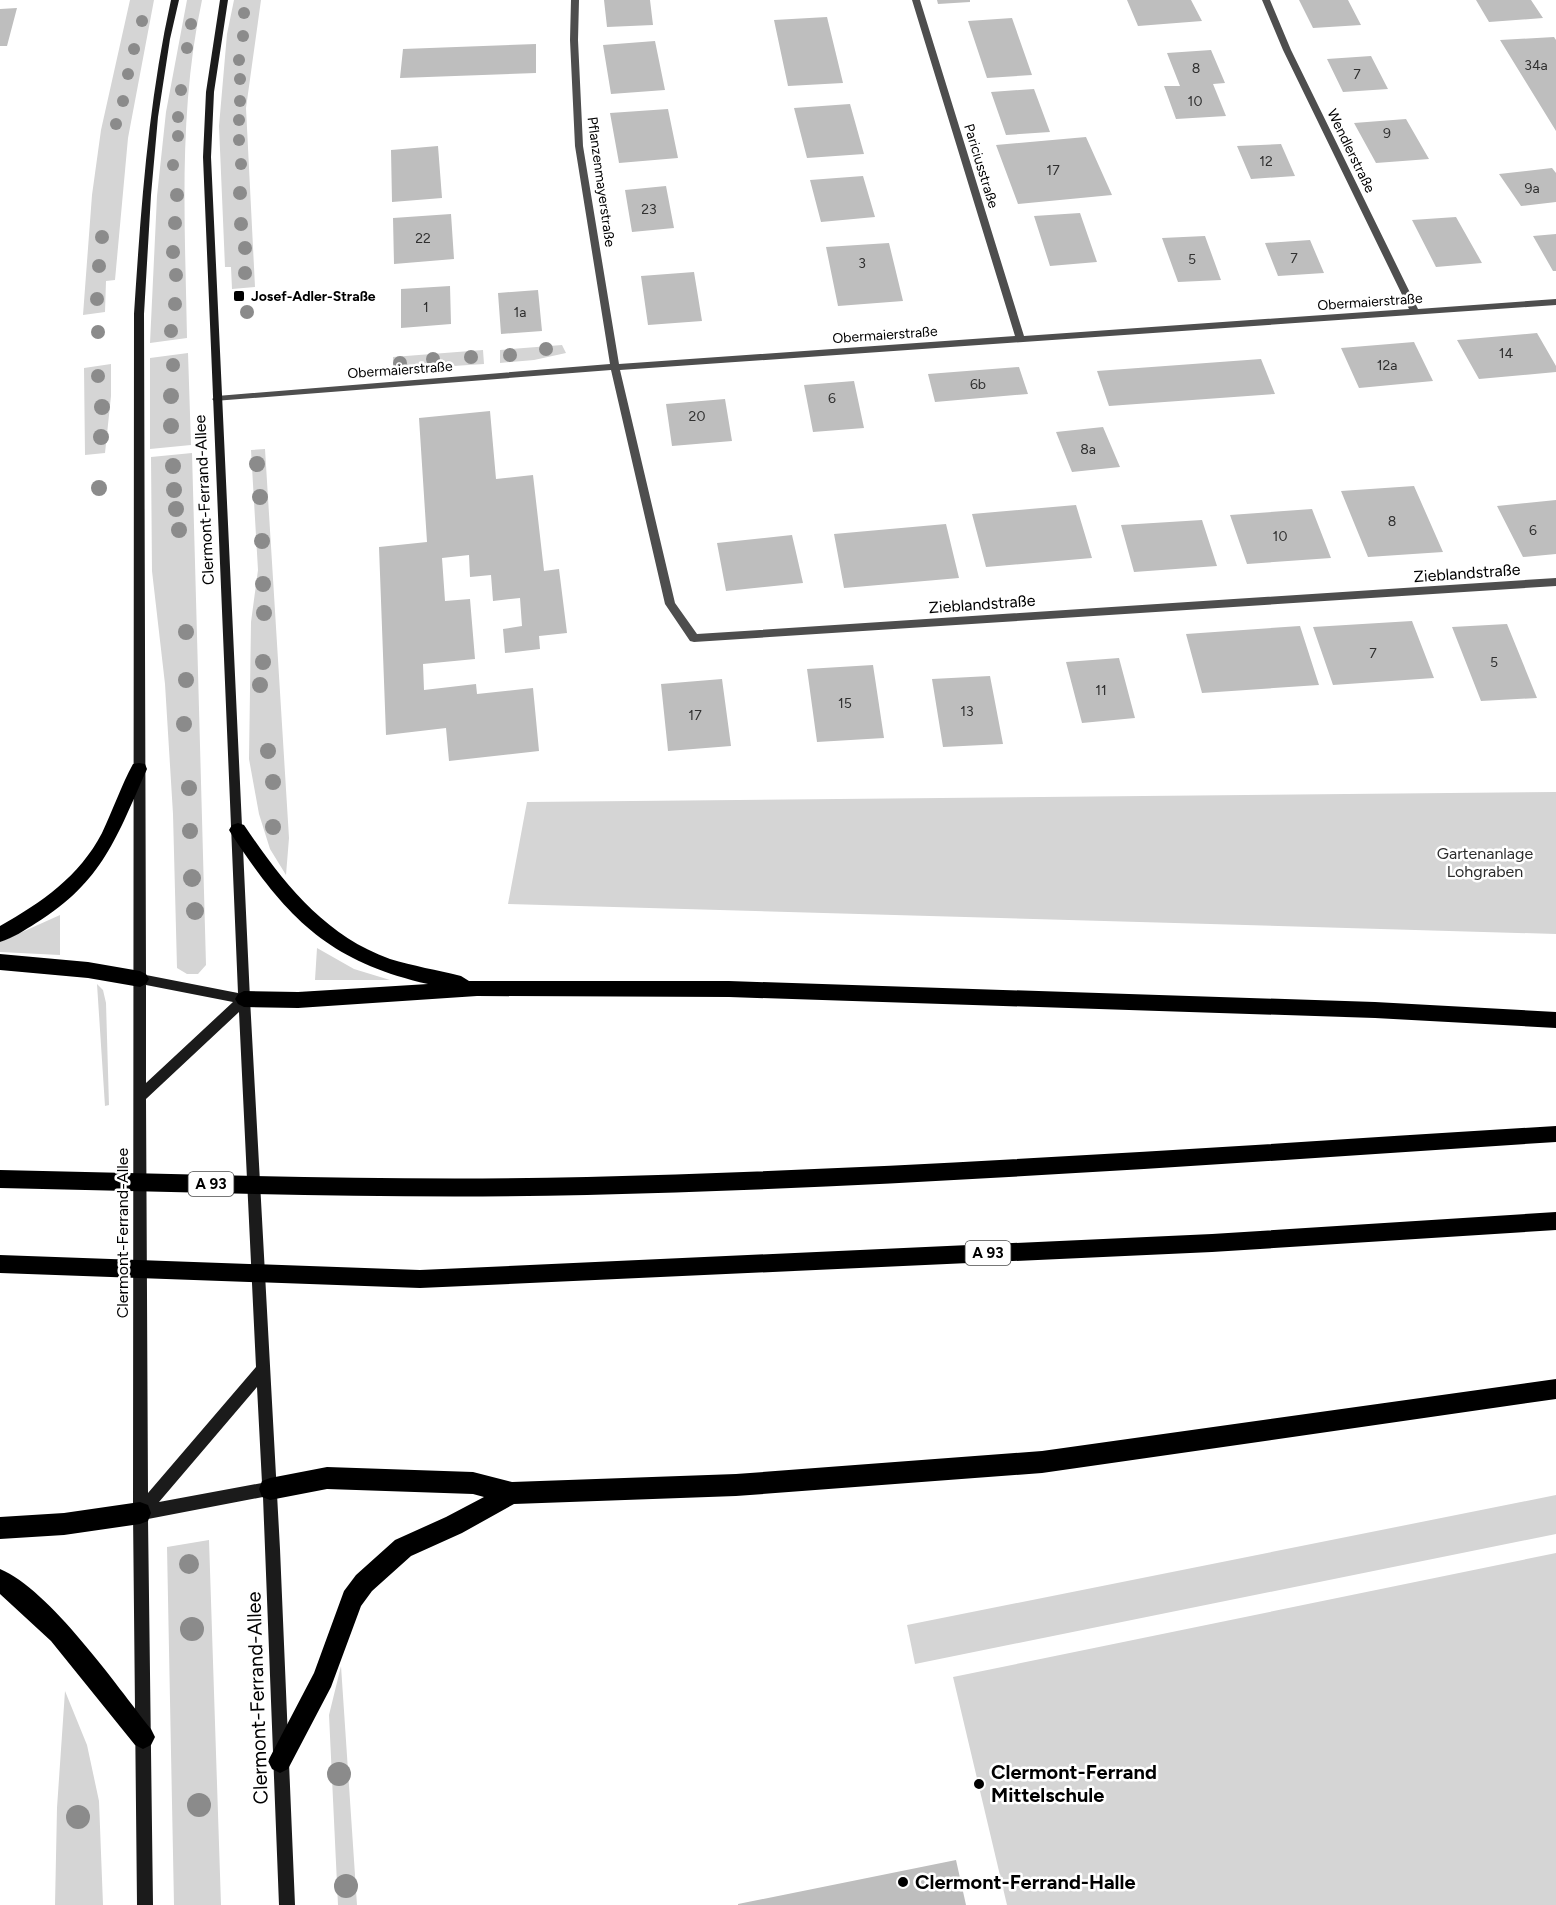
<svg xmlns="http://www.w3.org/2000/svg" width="1556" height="1905" font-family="Figtree,sans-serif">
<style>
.green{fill:#d5d5d5}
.building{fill:#bebebe}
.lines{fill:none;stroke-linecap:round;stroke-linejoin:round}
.street{fill:#4e4e4e;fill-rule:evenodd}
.secondary{fill:#1b1b1b;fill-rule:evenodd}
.highway{fill:#000;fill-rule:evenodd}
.tree{fill:#8b8b8b}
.poi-dot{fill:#000;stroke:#fff;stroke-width:2}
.labels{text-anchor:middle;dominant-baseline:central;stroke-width:5;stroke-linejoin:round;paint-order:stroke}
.number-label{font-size:14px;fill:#303030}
.far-street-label{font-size:14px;fill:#000;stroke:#fff}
.far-poi-label{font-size:14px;font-weight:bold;fill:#000;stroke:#fff;text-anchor:start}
.shield{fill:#fff;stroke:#4c4c4c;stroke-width:1.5}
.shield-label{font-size:15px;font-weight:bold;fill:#000}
.street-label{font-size:16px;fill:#000;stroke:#fff}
.park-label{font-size:16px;fill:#2c2c2c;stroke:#fff}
.near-street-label{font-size:20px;fill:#000;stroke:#fff}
.near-poi-label{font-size:20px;font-weight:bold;fill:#000;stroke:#fff;text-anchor:start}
</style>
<rect width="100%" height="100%" fill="#fff"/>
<path class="green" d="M130,0H154L128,138L115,280L106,281L105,312L83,315L92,195L101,130Z
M187,0H202C178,111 185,225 187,338L150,343L157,196L166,112Z
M234,0H261L246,108L255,287L232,289L231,267H225L219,126L227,34Z
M562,345L566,353L534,360L500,363V350Z
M483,350L484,364L393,370V357Z
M188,353L191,445L150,449V358Z
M111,364V396L105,453L85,455L84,368Z
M265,449L289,838L286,875L270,849L259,814L249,759L251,622L258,570L251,450Z
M192,453L206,965L198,974H187L177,968L173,814L165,684L152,571L151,457Z
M1556,792V934L508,904L527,802Z
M60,915V955L0,952V942Z
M317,948L354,969L390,980H315Z
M97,984L103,990L106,1003L109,1105L105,1106Z
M1556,1495V1534L915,1664L907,1625Z
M209,1540L221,1905H174L167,1547Z
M1556,1553V1905H1007L953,1677Z
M341,1666L357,1905H338L329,1715Z
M65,1691L87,1745L99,1801L103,1905H55L57,1808Z"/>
<path class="building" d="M604,0H650L653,25L607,27Z
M937,0H970V2L938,4Z
M1127,0H1191L1202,21L1138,26Z
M1299,0H1348L1361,25L1313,28Z
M1476,0H1531L1543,18L1489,22Z
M17,8L7,46H0V9Z
M827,17L843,83L788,86L774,20Z
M1012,18L1032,75L987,78L968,21Z
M1554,37L1556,40V131L1500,40Z
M655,41L665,90L611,94L603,45Z
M536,44V73L400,78L403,49Z
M1211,50L1225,83L1213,84L1226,116L1176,119L1164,86H1180L1167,53Z
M1371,56L1388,89L1343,92L1327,59Z
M1034,89L1050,132L1006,135L991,92Z
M850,104L864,154L807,158L794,108Z
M668,109L678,158L619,163L610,113Z
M1406,119L1429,159L1376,163L1354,123Z
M1086,137L1112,195L1018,204L996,145Z
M1281,144L1295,176L1251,179L1237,146Z
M438,146L442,198L392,202L391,150Z
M1552,168L1556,173V202L1521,206L1499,174Z
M863,176L875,217L821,222L810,180Z
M666,186L674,228L632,232L625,190Z
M1080,213L1097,262L1050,266L1034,216Z
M451,214L454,259L394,264L393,218Z
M1456,217L1482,263L1436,267L1412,220Z
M1556,234V271H1553L1533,236Z
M1205,236L1221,280L1178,282L1162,238Z
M1310,240L1324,273L1278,276L1265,243Z
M889,243L903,301L838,306L826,247Z
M694,272L702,321L648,325L641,276Z
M450,286L451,324L401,328V289Z
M538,290L542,331L501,334L498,293Z
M1537,333L1556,366V372L1479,379L1457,340Z
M1414,342L1433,381L1359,388L1341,348Z
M1261,359L1275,394L1109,406L1097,371Z
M1019,367L1028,394L935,402L928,374Z
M854,381L864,428L813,432L804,385Z
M725,399L732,441L672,446L666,404Z
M490,411L496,479L533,475L544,571L559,569L567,633L539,636L540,649L505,653L503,629L522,626L520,598L493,601L491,575L470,577L469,555L442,558L445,601L470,599L475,659L423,664L424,690L476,684L477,694L533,688L539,751L449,761L446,728L386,735L379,547L427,542L419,418Z
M1103,427L1120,467L1072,472L1056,432Z
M1414,486L1443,552L1368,557L1341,491Z
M1556,500V554L1523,557L1497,506Z
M1076,505L1092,558L986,567L972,514Z
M1312,509L1331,558L1247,564L1230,515Z
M1202,520L1217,566L1134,572L1121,525Z
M946,524L959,578L844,588L834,534Z
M792,535L803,583L726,591L717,543Z
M1412,621L1434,678L1333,685L1313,627Z
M1507,624L1537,698L1481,701L1452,627Z
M1300,626L1319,685L1202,693L1186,634Z
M1119,658L1135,718L1082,723L1066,662Z
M873,665L884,738L817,742L807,669Z
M990,676L1003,744L943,747L932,679Z
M722,679L731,746L668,751L661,684Z
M956,1860L966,1905H738V1904Z"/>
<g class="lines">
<path class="street" d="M571,0H579L578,40L583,146L619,364L1015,336L912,0H920L1024,336L1409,309L1283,50L1262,0H1270L1291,50L1418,309L1556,299V305L620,370L675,603L697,634L1556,578V586L694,642L690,641L665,604L611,370L214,401L212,399L217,396L610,364L575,146L570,40Z"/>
<path class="secondary" d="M171,0H179L170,39L158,117L151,195L144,314L146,975L238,993L203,157L206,92L220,0H228L214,92L211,157L250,999L280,1549L295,1905H279L263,1497L148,1519L153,1905H137L133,1513L134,314C141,208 148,104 171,0ZM146,985L233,1002L146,1083ZM239,1012L256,1367L148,1493L146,1099ZM257,1387L262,1483L159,1502Z"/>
<path class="highway" d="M139,763L145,764L147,769C117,836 103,882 36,923C25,930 13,938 0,942V926C42,902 79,877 102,833C113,810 121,786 133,764Z
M238,823L244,825C282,881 323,935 390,959C413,966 437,970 461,976L469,981H729L1375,1002L1556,1012V1028L1375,1018L729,997L477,996L298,1008L244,1007L238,1004L235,999L238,994L244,991L298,992L428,984C328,961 287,918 232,835L229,830L232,825Z
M0,954L88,962L140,971L146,974L149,979L146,984L140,987L88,978L0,970Z
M1556,1126V1142C1233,1163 910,1187 587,1195C391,1200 196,1192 0,1188V1170C196,1174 391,1182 587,1177C910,1169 1233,1146 1556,1126Z
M1556,1212V1230L1212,1252L420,1288L0,1273V1255L420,1270L1212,1234Z
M1556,1379V1399L1042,1473L736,1496L514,1504L462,1533L411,1556L372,1591L361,1606L331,1687L288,1769L280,1773L272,1769L268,1761L314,1673L344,1591L356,1575L395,1540L446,1517L484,1497L473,1494L327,1489L270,1500L262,1497L259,1489L262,1481L270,1478L327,1467L473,1472L512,1482L736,1474L1042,1451Z
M140,1502L148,1505L151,1513L148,1521L140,1524L64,1535L0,1539V1517L64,1513Z
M0,1569C50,1590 116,1685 151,1729L155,1737L151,1745L143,1749L135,1745L51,1641L0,1594Z"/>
</g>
<g class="tree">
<circle cx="244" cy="13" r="6"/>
<circle cx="142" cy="21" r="6"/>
<circle cx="191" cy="24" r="6"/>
<circle cx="243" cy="36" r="6"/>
<circle cx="187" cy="48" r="6"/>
<circle cx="134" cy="49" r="6"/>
<circle cx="239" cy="60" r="6"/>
<circle cx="128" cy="74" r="6"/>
<circle cx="240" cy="79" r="6"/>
<circle cx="181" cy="90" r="6"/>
<circle cx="123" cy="101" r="6"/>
<circle cx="240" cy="101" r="6"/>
<circle cx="178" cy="117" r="6"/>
<circle cx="239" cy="120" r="6"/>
<circle cx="116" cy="124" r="6"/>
<circle cx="178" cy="136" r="6"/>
<circle cx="239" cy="140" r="6"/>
<circle cx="241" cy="164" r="6"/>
<circle cx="173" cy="165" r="6"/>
<circle cx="240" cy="193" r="7"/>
<circle cx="177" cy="195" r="7"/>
<circle cx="175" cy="223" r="7"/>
<circle cx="241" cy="224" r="7"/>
<circle cx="102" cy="237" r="7"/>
<circle cx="245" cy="248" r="7"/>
<circle cx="173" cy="252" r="7"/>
<circle cx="99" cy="266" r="7"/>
<circle cx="245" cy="273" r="7"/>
<circle cx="176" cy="275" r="7"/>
<circle cx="97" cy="299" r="7"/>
<circle cx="175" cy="304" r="7"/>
<circle cx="247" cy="312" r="7"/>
<circle cx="171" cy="331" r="7"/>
<circle cx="98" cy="332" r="7"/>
<circle cx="546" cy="349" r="7"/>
<circle cx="510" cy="355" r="7"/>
<circle cx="471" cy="357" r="7"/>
<circle cx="433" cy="359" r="7"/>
<circle cx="400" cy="363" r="7"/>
<circle cx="173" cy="365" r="7"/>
<circle cx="98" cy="376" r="7"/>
<circle cx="171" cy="396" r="8"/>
<circle cx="102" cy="407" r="8"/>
<circle cx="171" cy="426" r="8"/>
<circle cx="101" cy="437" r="8"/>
<circle cx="257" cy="464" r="8"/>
<circle cx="173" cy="466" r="8"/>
<circle cx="99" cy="488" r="8"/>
<circle cx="174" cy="490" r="8"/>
<circle cx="260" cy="497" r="8"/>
<circle cx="176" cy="509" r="8"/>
<circle cx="179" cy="530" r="8"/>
<circle cx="262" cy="541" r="8"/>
<circle cx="263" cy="584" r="8"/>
<circle cx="264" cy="613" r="8"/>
<circle cx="186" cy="632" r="8"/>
<circle cx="263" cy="662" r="8"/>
<circle cx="186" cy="680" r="8"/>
<circle cx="260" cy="685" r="8"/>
<circle cx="184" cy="724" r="8"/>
<circle cx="268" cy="751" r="8"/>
<circle cx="273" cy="782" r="8"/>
<circle cx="189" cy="788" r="8"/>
<circle cx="273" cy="827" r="8"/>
<circle cx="190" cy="831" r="8"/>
<circle cx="192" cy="878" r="9"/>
<circle cx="195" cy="911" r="9"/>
<circle cx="189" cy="1564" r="10"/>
<circle cx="192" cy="1629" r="12"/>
<circle cx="339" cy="1774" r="12"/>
<circle cx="199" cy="1805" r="12"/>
<circle cx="78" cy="1817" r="12"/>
<circle cx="346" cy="1886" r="12"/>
</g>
<g class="poi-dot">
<rect x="233" y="290" width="12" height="12" rx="3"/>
<circle cx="979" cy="1784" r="6"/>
<circle cx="903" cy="1882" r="6"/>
</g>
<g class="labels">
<g class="number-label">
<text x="1536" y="65">34a</text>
<text x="1196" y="68">8</text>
<text x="1357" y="74">7</text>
<text x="1195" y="101">10</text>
<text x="1387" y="133">9</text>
<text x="1266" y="161">12</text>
<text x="1053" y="170">17</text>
<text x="1532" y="188">9a</text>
<text x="649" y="209">23</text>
<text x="423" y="238">22</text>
<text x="1294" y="258">7</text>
<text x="1192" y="259">5</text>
<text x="862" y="263">3</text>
<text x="426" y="307">1</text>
<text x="520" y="312">1a</text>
<text x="1506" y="353">14</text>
<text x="1387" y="365">12a</text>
<text x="978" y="384">6b</text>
<text x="832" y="398">6</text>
<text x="697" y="416">20</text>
<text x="1088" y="449">8a</text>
<text x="1392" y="521">8</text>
<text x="1533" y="530">6</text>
<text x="1280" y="536">10</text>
<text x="1373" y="653">7</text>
<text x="1494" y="662">5</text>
<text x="1101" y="690">11</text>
<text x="845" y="703">15</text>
<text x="967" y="711">13</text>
<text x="695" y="715">17</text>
</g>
<g class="far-street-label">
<text transform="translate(1351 151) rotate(64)">Wendlerstraße</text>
<text transform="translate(981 166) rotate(73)">Pariciusstraße</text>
<text transform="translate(601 182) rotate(82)">Pflanzenmayerstraße</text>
<text transform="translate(1370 302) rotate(-4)">Obermaierstraße</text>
<text transform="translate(885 335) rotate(-4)">Obermaierstraße</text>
<text transform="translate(400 370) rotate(-4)">Obermaierstraße</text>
</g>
<g class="far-poi-label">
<text x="251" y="296">Josef-Adler-Straße</text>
</g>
<g class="shield">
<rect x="188.5" y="1172" width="45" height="24" rx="4.5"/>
<rect x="965.5" y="1241" width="45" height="24" rx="4.5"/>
</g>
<g class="shield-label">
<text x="211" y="1184">A 93</text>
<text x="988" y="1253">A 93</text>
</g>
<g class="street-label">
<text transform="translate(204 500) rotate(-93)">Clermont-Ferrand-Allee</text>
<text transform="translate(1467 573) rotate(-4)">Zieblandstraße</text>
<text transform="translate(982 604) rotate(-4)">Zieblandstraße</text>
<text transform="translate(122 1233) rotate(-90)">Clermont-Ferrand-Allee</text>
</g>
<g class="park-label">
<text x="1485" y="853">Gartenanlage<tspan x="1485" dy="18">Lohgraben</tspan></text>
</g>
<g class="near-street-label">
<text transform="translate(257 1698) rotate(-92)">Clermont-Ferrand-Allee</text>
</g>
<g class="near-poi-label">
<text x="991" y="1772">Clermont-Ferrand<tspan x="991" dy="23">Mittelschule</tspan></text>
<text x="915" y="1882">Clermont-Ferrand-Halle</text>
</g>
</g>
</svg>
